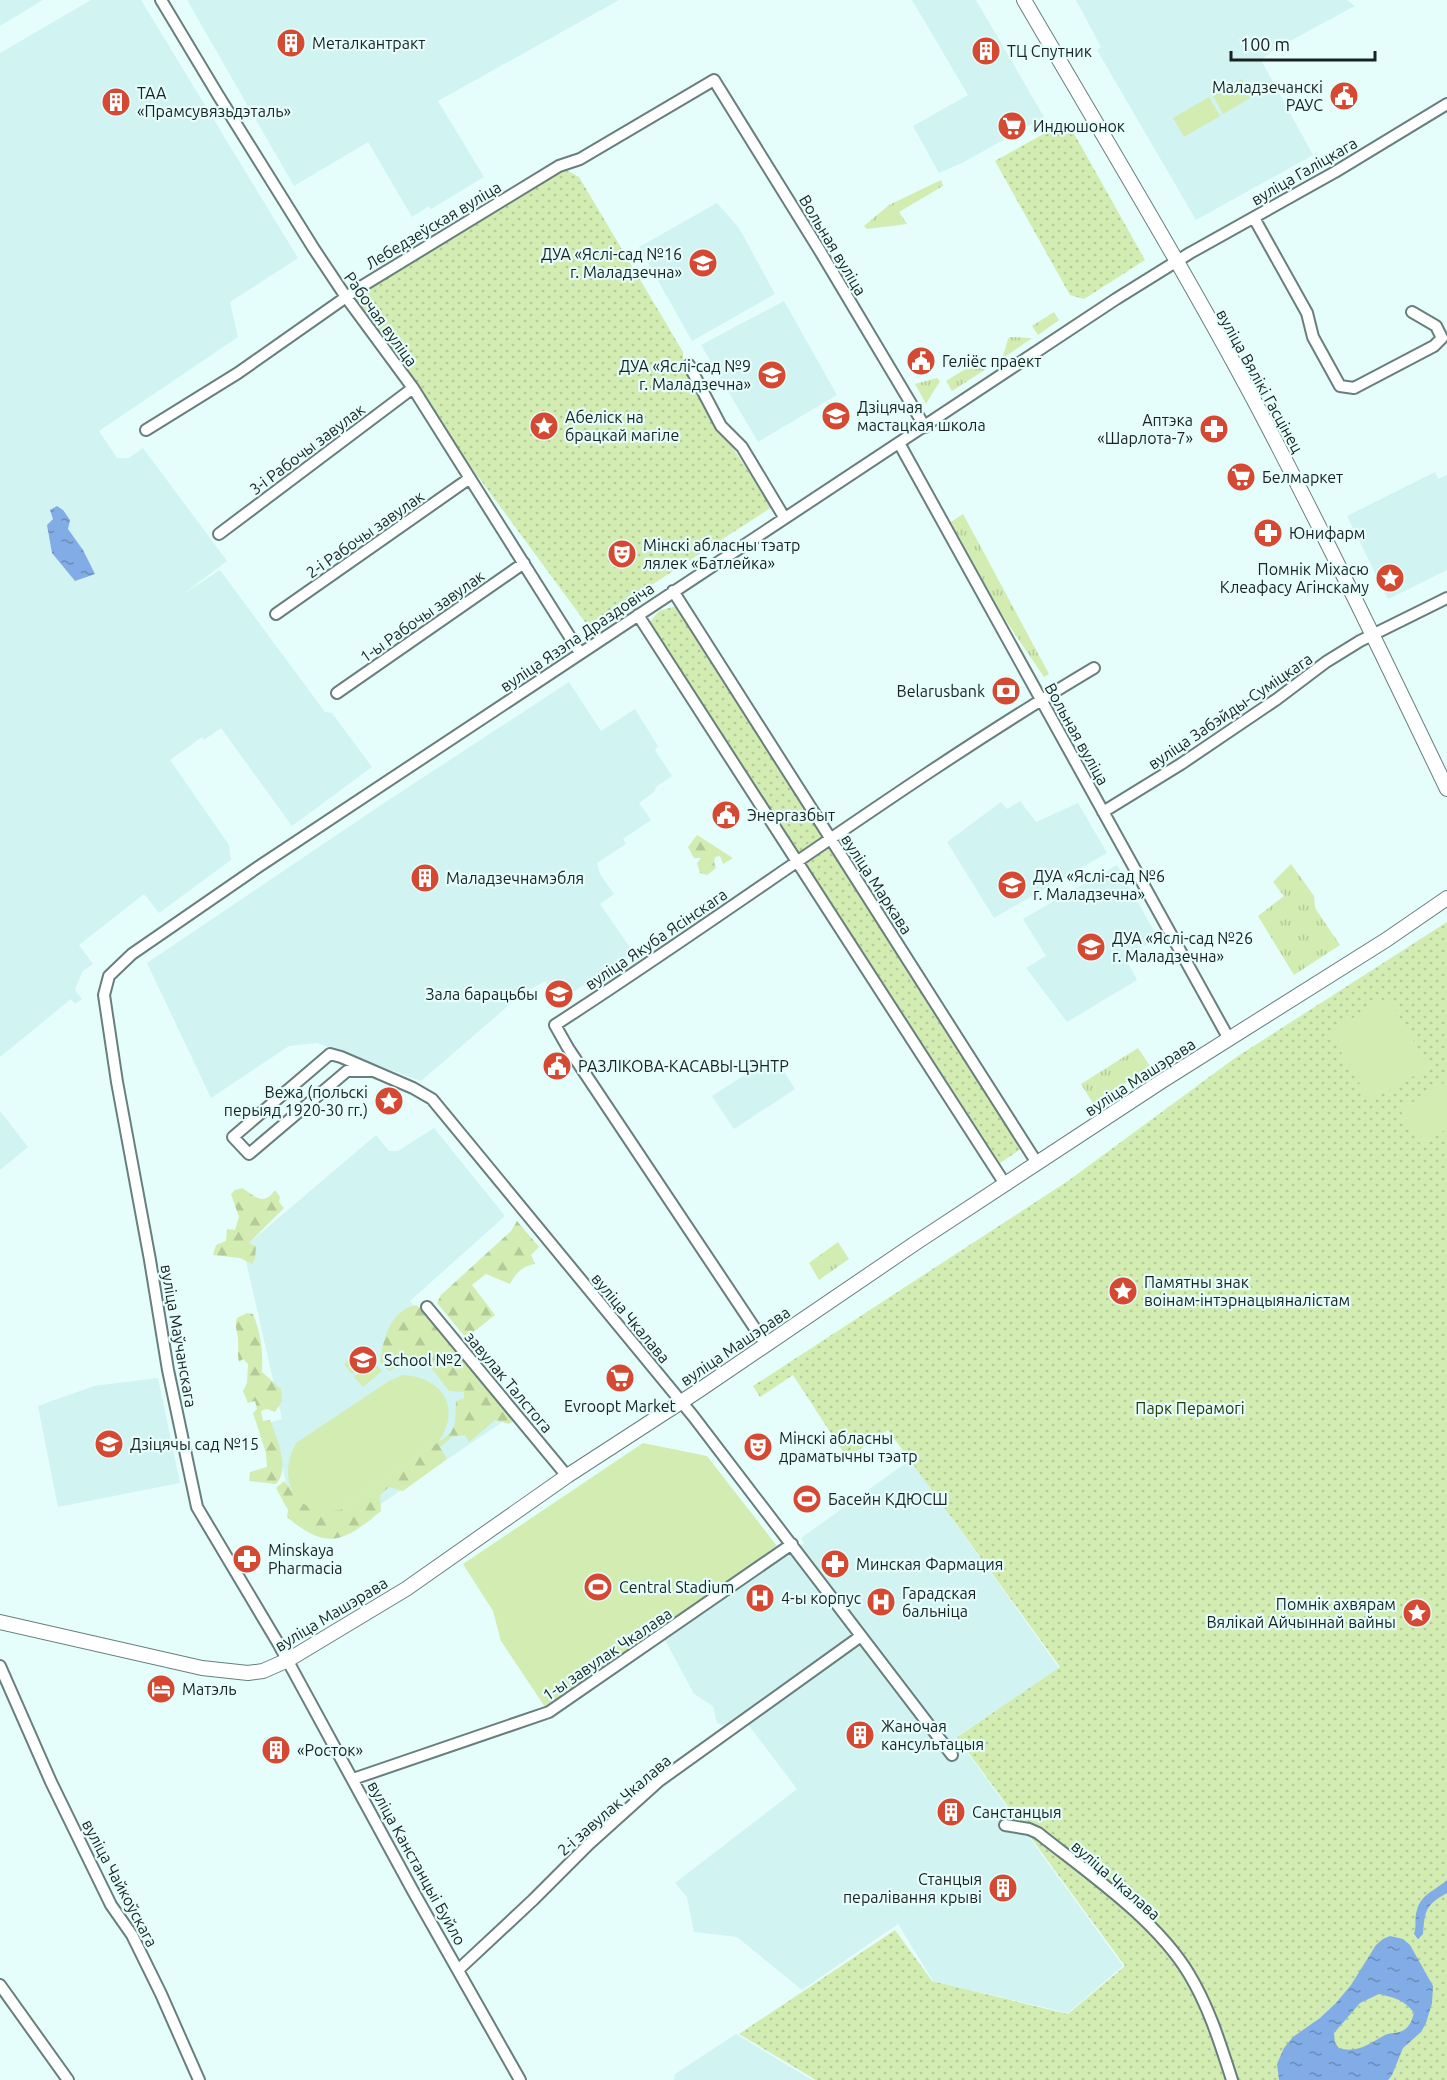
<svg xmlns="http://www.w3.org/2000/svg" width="1447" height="2080" font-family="Ubuntu,sans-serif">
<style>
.built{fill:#d1f3f1}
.grass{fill:url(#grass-tufts)}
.forest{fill:url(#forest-firs)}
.park{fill:url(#park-dots)}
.pitch{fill:#d2ecb2}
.water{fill:url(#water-ripples);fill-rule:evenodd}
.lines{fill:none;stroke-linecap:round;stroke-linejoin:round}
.minor-casing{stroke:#687f7d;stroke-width:14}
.major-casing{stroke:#687f7d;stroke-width:16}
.minor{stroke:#fff;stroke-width:10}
.major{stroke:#fff;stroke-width:14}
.labels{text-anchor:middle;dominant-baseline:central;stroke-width:4.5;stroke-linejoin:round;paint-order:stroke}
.poi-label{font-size:16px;fill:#192221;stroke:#e5fefc;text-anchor:start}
.street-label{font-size:16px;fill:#192221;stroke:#e5fefc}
.park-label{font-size:16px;fill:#263806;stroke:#e5fefc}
</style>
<defs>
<pattern id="grass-tufts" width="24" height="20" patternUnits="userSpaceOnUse" patternTransform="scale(1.5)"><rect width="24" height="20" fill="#d2ecb2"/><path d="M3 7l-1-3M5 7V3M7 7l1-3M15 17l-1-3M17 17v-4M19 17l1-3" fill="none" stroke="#b4ca99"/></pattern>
<pattern id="forest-firs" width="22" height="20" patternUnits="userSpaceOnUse" patternTransform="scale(1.5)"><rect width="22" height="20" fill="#d2ecb2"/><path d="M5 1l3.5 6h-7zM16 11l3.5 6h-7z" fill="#b4ca99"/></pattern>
<pattern id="park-dots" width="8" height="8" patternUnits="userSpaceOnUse" patternTransform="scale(1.5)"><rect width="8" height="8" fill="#d2ecb2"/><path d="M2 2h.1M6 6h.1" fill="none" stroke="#b4ca99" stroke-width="1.8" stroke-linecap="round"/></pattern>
<pattern id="water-ripples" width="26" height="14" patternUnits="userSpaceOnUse" patternTransform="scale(1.5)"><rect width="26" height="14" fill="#81ace5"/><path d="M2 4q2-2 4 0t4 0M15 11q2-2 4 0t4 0" fill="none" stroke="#698cb9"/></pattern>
</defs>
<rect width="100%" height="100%" fill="#e5fefc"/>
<path class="built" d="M0,0H43L0,26Z
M91,0H141L298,258L230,302L238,337L99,431L117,458H129L143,448L227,561L182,595L220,570L325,712L332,713L372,767L292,826L221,728L204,740L202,737L170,760L229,845L231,860L159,913L144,894L79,945L93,964L82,972L75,990L82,999L75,1004L71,999L0,1057V53Z
M187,0H619L438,101L484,177L431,209L429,206L412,217L368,142L294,186Z
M912,0H976L1044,117L964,162L939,173L913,126L968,95Z
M1076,0H1347L1355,6L1275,49L1261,60L1313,155L1196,220L1097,50L1101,47Z
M717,203L739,228L775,294L692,341L639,247Z
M784,301L837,395L758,442L701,345Z
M1435,472L1438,479L1447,475V570L1388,599L1347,516Z
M569,682L601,731L635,709L658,746L655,750L672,776L657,786L654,792L639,803L651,820L623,839L626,844L597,863L600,874L614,894L600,904L633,952L560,1001L545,981L522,994L421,1081L317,1043L289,1046L211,1098L147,963L384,803Z
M1020,801L1036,822L1078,803L1107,853L994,918L947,842L1001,802L1007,809Z
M1117,865L1158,938L1125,957L1137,980L1067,1022L1026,968L1046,956L1023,919Z
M774,1056L795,1089L734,1129L712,1096Z
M0,1111L28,1147L0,1170Z
M434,1128L505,1216L410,1301L507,1419L348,1526L290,1498L271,1422L282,1419L243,1248L376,1135L389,1151H398Z
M158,1378L180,1483L58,1507L38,1406L94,1386Z
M910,1460L1059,1668L956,1737L1123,1966L1068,2013L933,1981L898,1924L802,1990L737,1937L694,1932L687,1897L675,1883L797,1789L741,1715L726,1726L717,1723L713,1706L694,1694L665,1640L804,1543L801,1538Z
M736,2034L812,2080H674L675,2074Z"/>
<path class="grass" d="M941,180L943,186L899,212L907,224L867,229L864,226L889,205Z
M1054,312L1059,320L1038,335L1032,326Z
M1010,337L1032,338L1002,359L1008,339Z
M980,360L986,369L952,391L946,381Z
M937,378L940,381L926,404L915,384Z
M963,514L1049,674L1044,677L1000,612L951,522Z
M1291,864L1314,896L1315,908L1340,945L1294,975L1258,916L1284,896L1273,882Z
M1138,1048L1150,1066L1094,1105L1081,1084Z
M838,1242L849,1259L819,1280L809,1263Z"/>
<path class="forest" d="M697,835L733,858L723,864L720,856L715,857L714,862L716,868L707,875L700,873L697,863L701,858H694L688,847Z
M242,1188C255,1196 263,1207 275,1190L280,1197L279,1202L284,1208L249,1243L256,1246L255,1259L252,1264L240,1258L213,1255L216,1245L226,1241L227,1229L235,1230L239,1217L231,1194L235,1190Z
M517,1221L539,1247L531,1255L535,1264C522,1266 516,1273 510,1284L486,1274L472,1285L495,1315L466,1338L437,1303L441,1295L511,1231Z
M416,1305L426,1313L476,1372L482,1384L491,1389L516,1420L509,1424L495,1420L469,1442L465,1435L452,1437L440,1447L447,1459L403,1491L389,1487L380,1495L381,1511C344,1542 327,1551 287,1517L288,1510L276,1488L284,1481L300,1500L340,1510L450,1434L455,1424L456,1401L464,1398V1392L449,1391L430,1366L415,1355L390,1371L380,1362C383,1340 390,1310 416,1305Z
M247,1313L253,1314C261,1334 263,1351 262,1372L281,1389L282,1401L275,1412L267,1409L261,1411L263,1421L270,1420C276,1437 291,1469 276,1484L249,1481L250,1472L267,1467L266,1453L253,1413L257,1409L255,1401L248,1403L243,1391L247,1383L248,1364L243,1359L239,1362C237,1354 239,1348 238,1340C238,1331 234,1328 237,1318Z"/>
<path class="park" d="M1067,121L1145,260L1084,299L1070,295L995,161Z
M559,166L579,177L683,352V364L689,378L719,427L772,507L588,626L346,297Z
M676,606L1021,1149L1000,1163L649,623L659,611Z
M1447,922V2080H816L739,2034L895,1930L932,1981L1068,2014L1125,1966L957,1737L1060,1667L888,1430L847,1458L793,1375L760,1397L753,1386L1068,1181L1235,1058Z"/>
<path class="pitch" d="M1242,79L1252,97L1223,114L1213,96Z
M1209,97L1220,116L1184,137L1173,118Z
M1388,997L1429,1067L1370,1101L1329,1032Z
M1447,1081V1129L1421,1145L1400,1110Z
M362,1348L371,1357L352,1374L344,1364Z
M373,1361L382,1371L363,1387L354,1377Z
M403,1375C443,1377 462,1409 438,1442L340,1510C295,1517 276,1480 296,1443L389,1381Z
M643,1443L707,1456L777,1546L547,1710L501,1641L493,1611L463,1564Z"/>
<path class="water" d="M57,506L63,510L70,520L68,529L83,550L95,574L75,581L52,553L47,525L53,519L50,510Z
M1447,1880V1893C1425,1905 1425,1911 1423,1934L1418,1939L1414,1934C1417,1926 1414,1918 1417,1910C1421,1894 1436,1890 1447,1880Z
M1390,1936L1403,1939L1410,1945L1433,1986L1432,2003L1426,2023L1421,2032L1403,2048L1392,2075L1388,2080H1279L1277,2064L1284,2048L1293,2037L1320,2018L1336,2003L1351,1985L1376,1945L1383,1939ZM1379,1994C1393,1997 1405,2000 1414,2013C1412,2020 1410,2026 1404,2030C1398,2034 1391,2032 1385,2035C1370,2043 1358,2054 1339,2048L1335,2043L1334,2033L1360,2003Z"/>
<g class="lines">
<g class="minor-casing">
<path id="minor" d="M161,0L218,95L314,249L346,297L413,388L580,653
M1254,218L1307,313L1313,337L1340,386L1354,388L1434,346L1442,338L1436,326L1412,312
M689,365L721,426L742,447L784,517
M146,430L238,373L359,288L559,166L580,159L714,80L820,251L925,427
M899,443L1229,1039
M219,534L413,388
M673,591L1037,1163
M276,614L470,478
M638,615L1005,1184
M337,693L524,563
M1103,812L1181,764L1277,699L1326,662L1360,641L1447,598
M373,1071H347L249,1154L233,1137L330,1054L341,1057L413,1088L432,1099L693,1416L952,1755
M427,1307L567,1476
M766,1345L568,1048L555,1025C736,908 909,778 1094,668
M0,1666L51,1782L111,1905L132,1935L161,1994L199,2080
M353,1779L549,1712L792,1544
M1005,1825L1029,1829L1038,1833C1088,1873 1156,1919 1189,1974C1209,2007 1220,2043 1232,2080
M458,1970L533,1900L589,1844L659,1781L861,1636
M0,1985L68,2080
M520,2080L413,1891L278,1643L197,1507L168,1370L150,1260L117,1082L104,995L109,976L132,954L258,867L1116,299L1190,253L1335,172L1447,104"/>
</g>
<g class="major-casing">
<path id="major" d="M1024,0C1102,134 1183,267 1256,404C1323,531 1385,660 1447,789
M0,1622L202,1668L248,1673L263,1671L288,1660L406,1589L567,1476L698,1391L917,1242L1162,1081L1386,940L1447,898"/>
</g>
<use href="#minor" class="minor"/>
<use href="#major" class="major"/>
</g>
<defs>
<g id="building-disc" transform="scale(1.5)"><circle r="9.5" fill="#d54933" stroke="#e5fefc"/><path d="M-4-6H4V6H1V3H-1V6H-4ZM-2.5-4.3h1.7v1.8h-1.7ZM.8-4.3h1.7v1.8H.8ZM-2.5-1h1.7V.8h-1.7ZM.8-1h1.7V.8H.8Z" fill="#fff"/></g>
<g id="civic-disc" transform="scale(1.5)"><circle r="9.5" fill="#d54933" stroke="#e5fefc"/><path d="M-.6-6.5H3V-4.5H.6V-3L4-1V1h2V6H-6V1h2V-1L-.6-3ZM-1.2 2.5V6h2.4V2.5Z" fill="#fff"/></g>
<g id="supermarket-disc" transform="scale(1.5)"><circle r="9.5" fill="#d54933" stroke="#e5fefc"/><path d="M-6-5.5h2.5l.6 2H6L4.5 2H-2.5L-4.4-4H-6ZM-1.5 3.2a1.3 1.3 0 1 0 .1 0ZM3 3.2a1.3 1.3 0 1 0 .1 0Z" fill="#fff"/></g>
<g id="school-disc" transform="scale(1.5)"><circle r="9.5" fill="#d54933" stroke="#e5fefc"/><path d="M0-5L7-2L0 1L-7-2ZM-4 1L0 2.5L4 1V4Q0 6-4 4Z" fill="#fff"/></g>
<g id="sight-disc" transform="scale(1.5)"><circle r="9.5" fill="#d54933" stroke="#e5fefc"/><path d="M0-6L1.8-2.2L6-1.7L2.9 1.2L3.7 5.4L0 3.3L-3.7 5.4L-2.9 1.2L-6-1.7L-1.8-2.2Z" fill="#fff"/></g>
<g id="pharmacy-disc" transform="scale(1.5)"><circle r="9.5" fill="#d54933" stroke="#e5fefc"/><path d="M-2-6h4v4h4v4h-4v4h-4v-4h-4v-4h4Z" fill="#fff"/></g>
<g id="theatre-disc" transform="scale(1.5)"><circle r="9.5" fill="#d54933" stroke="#e5fefc"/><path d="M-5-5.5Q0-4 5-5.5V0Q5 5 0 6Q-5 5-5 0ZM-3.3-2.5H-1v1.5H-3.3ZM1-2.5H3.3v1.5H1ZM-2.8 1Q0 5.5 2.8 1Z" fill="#fff"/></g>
<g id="bank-disc" transform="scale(1.5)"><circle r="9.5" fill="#d54933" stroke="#e5fefc"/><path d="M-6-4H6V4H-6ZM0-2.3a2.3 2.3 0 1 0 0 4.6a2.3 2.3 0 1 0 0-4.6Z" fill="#fff"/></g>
<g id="stadium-disc" transform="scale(1.5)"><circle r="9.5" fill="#d54933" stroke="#e5fefc"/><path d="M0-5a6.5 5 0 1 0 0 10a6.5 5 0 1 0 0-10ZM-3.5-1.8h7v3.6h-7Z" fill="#fff"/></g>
<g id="hospital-disc" transform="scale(1.5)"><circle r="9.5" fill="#d54933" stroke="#e5fefc"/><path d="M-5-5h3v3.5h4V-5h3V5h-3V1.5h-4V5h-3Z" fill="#fff"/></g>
<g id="hotel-disc" transform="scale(1.5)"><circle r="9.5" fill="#d54933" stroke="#e5fefc"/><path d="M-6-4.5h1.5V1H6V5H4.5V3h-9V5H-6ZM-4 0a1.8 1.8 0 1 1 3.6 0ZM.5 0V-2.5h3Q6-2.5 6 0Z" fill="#fff"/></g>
</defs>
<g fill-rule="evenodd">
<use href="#building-disc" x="291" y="43"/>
<use href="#building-disc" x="986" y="51"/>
<use href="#civic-disc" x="1344" y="96"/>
<use href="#building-disc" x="116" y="102"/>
<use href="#supermarket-disc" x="1012" y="126"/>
<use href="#school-disc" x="703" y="263"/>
<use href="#civic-disc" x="921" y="361"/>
<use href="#school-disc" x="772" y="375"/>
<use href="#school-disc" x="836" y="416"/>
<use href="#sight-disc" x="544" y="426"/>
<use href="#pharmacy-disc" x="1214" y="429"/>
<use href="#supermarket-disc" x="1241" y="477"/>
<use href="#pharmacy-disc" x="1268" y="533"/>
<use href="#theatre-disc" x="622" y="554"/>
<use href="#sight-disc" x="1390" y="578"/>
<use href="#bank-disc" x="1006" y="691"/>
<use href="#civic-disc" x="726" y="815"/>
<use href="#building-disc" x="425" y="878"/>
<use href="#school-disc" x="1012" y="885"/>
<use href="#school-disc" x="1091" y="947"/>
<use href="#school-disc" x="559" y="994"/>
<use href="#civic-disc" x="557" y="1066"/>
<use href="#sight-disc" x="389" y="1101"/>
<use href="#sight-disc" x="1123" y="1291"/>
<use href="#school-disc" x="363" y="1360"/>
<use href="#supermarket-disc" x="620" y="1378"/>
<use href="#school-disc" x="109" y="1444"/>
<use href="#theatre-disc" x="758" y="1447"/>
<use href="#stadium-disc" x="807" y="1499"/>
<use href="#pharmacy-disc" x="247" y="1559"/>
<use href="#pharmacy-disc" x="835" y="1564"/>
<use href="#stadium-disc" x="598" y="1587"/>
<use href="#hospital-disc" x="760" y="1598"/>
<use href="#hospital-disc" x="881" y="1602"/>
<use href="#sight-disc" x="1417" y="1613"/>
<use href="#hotel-disc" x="161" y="1689"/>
<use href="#building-disc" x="860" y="1735"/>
<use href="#building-disc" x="276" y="1750"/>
<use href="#building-disc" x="951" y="1812"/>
<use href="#building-disc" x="1003" y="1888"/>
</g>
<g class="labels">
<g class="poi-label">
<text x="312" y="43">Металкантракт</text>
<text x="1007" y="51">ТЦ Спутник</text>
<text x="1323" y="87" text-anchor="end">Маладзечанскі<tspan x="1323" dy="18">РАУС</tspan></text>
<text x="137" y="93">ТАА<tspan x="137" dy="18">«Прамсувязьдэталь»</tspan></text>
<text x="1033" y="126">Индюшонок</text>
<text x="682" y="254" text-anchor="end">ДУА «Яслі-сад №16<tspan x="682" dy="18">г. Маладзечна»</tspan></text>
<text x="942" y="361">Геліёс праект</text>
<text x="751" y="366" text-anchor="end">ДУА «Яслі-сад №9<tspan x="751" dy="18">г. Маладзечна»</tspan></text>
<text x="857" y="407">Дзіцячая<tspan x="857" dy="18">мастацкая школа</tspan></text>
<text x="565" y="417">Абеліск на<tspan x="565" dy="18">брацкай магіле</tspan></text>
<text x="1193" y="420" text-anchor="end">Аптэка<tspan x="1193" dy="18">«Шарлота-7»</tspan></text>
<text x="1262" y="477">Белмаркет</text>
<text x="1289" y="533">Юнифарм</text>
<text x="643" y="545">Мінскі абласны тэатр<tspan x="643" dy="18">лялек «Батлейка»</tspan></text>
<text x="1369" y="569" text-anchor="end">Помнік Міхасю<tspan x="1369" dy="18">Клеафасу Агінскаму</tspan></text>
<text x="985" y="691" text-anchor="end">Belarusbank</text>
<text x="747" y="815">Энергазбыт</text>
<text x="1033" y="876">ДУА «Яслі-сад №6<tspan x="1033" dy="18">г. Маладзечна»</tspan></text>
<text x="446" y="878">Маладзечнамэбля</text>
<text x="1112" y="938">ДУА «Яслі-сад №26<tspan x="1112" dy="18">г. Маладзечна»</tspan></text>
<text x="538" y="994" text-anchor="end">Зала барацьбы</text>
<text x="578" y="1066">РАЗЛІКОВА-КАСАВЫ-ЦЭНТР</text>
<text x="368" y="1092" text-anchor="end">Вежа (польскі<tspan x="368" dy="18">перыяд 1920-30 гг.)</tspan></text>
<text x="1144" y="1282">Памятны знак<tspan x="1144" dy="18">воінам-інтэрнацыяналістам</tspan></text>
<text x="384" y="1360">School №2</text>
<text x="620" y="1406" text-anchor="middle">Evroopt Market</text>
<text x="779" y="1438">Мінскі абласны<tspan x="779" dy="18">драматычны тэатр</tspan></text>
<text x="130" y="1444">Дзіцячы сад №15</text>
<text x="828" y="1499">Басейн КДЮСШ</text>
<text x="268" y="1550">Minskaya<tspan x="268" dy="18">Pharmacia</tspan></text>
<text x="856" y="1564">Минская Фармация</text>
<text x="619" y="1587">Central Stadium</text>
<text x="902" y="1593">Гарадская<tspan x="902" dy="18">бальніца</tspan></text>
<text x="781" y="1598">4-ы корпус</text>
<text x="1396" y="1604" text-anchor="end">Помнік ахвярам<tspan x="1396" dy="18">Вялікай Айчыннай вайны</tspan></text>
<text x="182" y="1689">Матэль</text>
<text x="881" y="1726">Жаночая<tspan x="881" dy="18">кансультацыя</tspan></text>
<text x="297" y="1750">«Росток»</text>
<text x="972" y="1812">Санстанцыя</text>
<text x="982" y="1879" text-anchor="end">Станцыя<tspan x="982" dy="18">пералівання крыві</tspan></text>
</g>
<g class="street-label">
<text transform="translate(1304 171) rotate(-30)">вуліца Галіцкага</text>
<text transform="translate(433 225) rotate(-31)">Лебедзеўская вуліца</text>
<text transform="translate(833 245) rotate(59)">Вольная вуліца</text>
<text transform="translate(381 319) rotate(54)">Рабочая вуліца</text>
<text transform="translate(1260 381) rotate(61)">вуліца Вялікі Гасцінец</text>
<text transform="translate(307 449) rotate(-37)">3-і Рабочы завулак</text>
<text transform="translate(365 534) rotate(-35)">2-і Рабочы завулак</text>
<text transform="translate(422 616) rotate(-35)">1-ы Рабочы завулак</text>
<text transform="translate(577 637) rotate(-34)">вуліца Язэпа Драздовіча</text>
<text transform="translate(1230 711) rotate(-34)">вуліца Забэйды-Суміцкага</text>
<text transform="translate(1077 734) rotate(61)">Вольная вуліца</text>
<text transform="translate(877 884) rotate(57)">вуліца Маркава</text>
<text transform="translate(656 939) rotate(-34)">вуліца Якуба Ясінскага</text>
<text transform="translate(1140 1077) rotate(-33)">вуліца Машэрава</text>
<text transform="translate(631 1318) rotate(50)">вуліца Чкалава</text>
<text transform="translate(179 1336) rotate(80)">вуліца Маўчанскага</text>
<text transform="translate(735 1346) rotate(-34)">вуліца Машэрава</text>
<text transform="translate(509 1382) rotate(50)">завулак Талстога</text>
<text transform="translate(331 1614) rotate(-31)">вуліца Машэрава</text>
<text transform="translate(607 1654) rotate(-34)">1-ы завулак Чкалава</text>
<text transform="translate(614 1805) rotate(-41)">2-і завулак Чкалава</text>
<text transform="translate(417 1863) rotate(61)">вуліца Канстанцыі Буйло</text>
<text transform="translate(1116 1880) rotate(41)">вуліца Чкалава</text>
<text transform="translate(120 1883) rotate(62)">вуліца Чайкоўскага</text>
</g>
<g class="park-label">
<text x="1190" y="1408">Парк Перамогі</text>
</g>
</g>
<path d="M1231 51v9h144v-9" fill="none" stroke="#192221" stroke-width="3"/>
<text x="1240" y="51" font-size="18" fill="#192221" stroke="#e5fefc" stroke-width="4.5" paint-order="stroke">100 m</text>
</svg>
